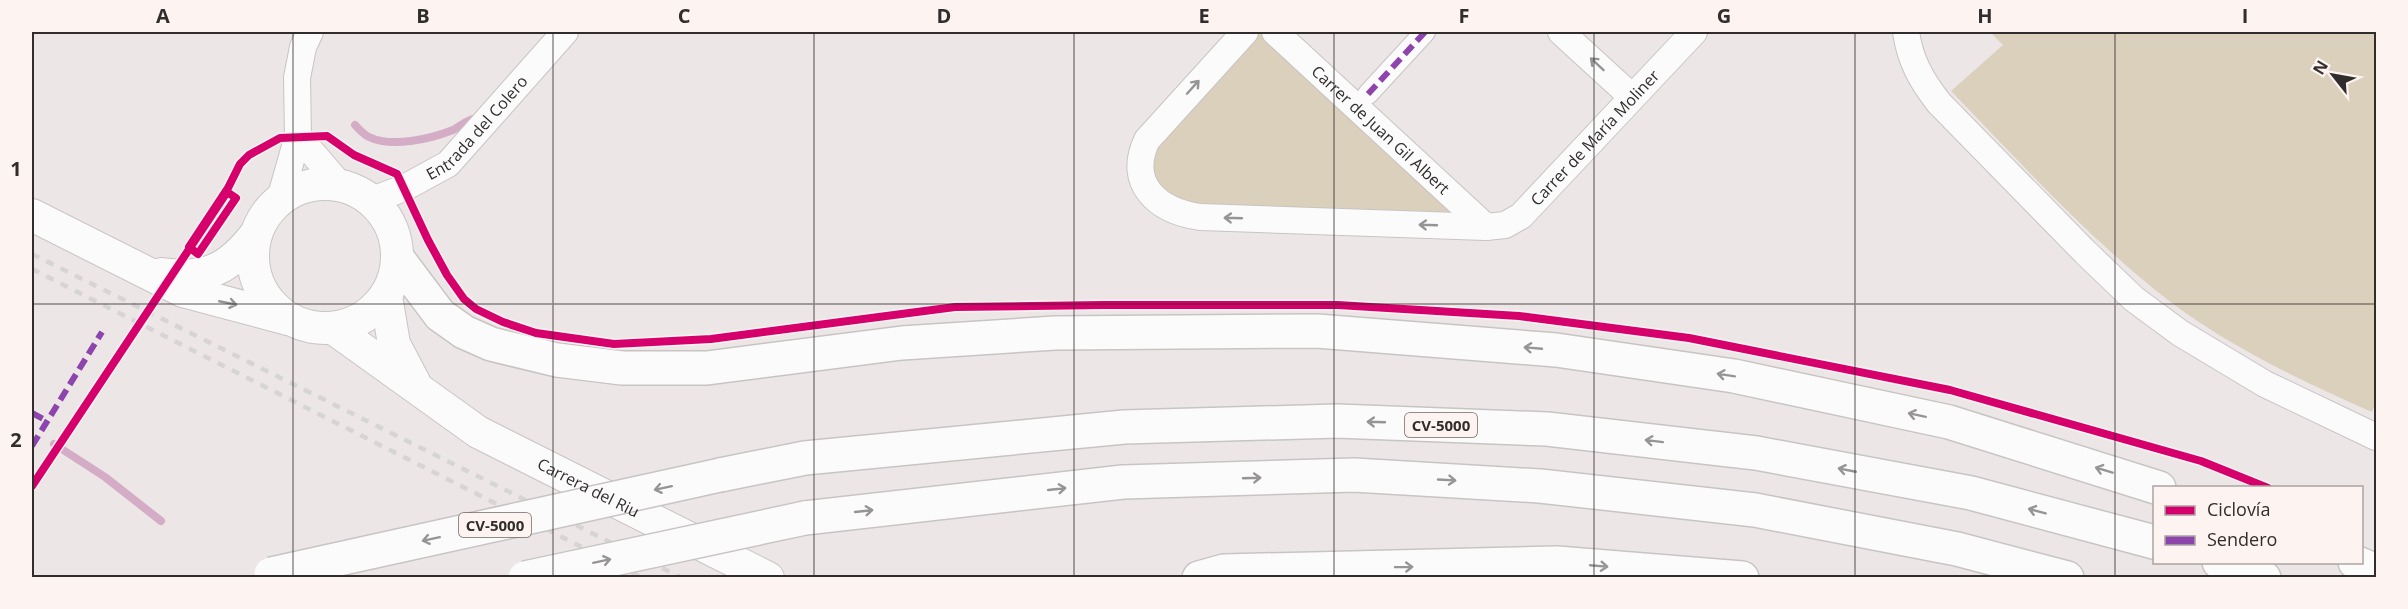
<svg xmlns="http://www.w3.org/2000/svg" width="2408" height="609" font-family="'Open Sans',sans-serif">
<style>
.green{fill:#dad0bb}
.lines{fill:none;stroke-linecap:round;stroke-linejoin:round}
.stream{stroke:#d5acc6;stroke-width:8}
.pedestrian-casing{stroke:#c8c4c3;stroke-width:22}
.minor-casing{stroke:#c8c4c3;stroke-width:28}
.tertiary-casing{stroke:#c8c4c3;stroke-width:34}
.trunk-casing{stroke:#c8c4c3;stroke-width:36}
.pedestrian{stroke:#fcfbfb;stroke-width:20}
.minor{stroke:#fcfbfb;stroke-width:26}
.tertiary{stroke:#fcfbfb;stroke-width:32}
.trunk{stroke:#fcfbfb;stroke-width:33}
.rail{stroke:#d6d4d4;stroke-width:4.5;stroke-dasharray:8 8;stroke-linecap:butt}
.trunk-bridge-casing{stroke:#c8c4c3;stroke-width:36;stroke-linecap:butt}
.trunk-bridge{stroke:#fcfbfb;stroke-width:33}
.quiet{stroke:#8e44ad;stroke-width:6;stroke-dasharray:12 6;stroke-linecap:butt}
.cycleway-casing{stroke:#fdf3f0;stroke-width:11}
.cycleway{stroke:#d6006c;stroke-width:8}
.oneway{stroke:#969494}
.grid{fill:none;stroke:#312d2c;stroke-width:1.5;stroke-opacity:0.55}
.labels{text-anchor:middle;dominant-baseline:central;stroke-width:5;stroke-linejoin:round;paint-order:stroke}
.shield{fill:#fdf3f0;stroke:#6e6867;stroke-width:1.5}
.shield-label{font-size:15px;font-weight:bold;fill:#312d2c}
.street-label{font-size:16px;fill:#312d2c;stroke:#fdf3f0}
.neatline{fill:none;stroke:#312d2c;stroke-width:2}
.grid-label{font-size:20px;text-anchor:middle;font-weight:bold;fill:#312d2c}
</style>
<rect width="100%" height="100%" fill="#ece7e6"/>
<path class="green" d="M1990,32H2376V402L2372,412C2295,378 2219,342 2154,289C2080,229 2017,159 1951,91L2003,45Z
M1257,34L1266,35L1453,210L1452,214L1184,206C1157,185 1153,189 1151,154Z"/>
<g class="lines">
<path class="stream" d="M355,125C359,129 363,134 369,137C392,148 430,139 453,130C461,126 469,118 478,118
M54,444L105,477L161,521"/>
<g class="pedestrian-casing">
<path id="pedestrian" d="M1368,94L1425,32"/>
</g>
<g class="minor-casing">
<g id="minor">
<path id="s1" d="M1245,32L1147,140C1126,184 1158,211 1200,217L1486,227L1505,225L1521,216L1694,32"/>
<path id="s2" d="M1275,32L1486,227"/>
<path d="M1561,32L1632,97"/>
<path d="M1906,32C1910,60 1921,80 1939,103L2085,252L2134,299L2180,333L2265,384L2376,437"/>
<path d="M298,136L340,185"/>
<path d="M280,199L298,136L297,78L303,47L310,32"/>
<path id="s3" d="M372,200L404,188L448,164L565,32"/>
</g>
</g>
<g class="tertiary-casing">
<g id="tertiary">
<circle cx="325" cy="256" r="72"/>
<path d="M32,215L183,291L288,319"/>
<path d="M162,274C207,280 229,269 256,234"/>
<path d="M386,296L394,344L414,382"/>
<path id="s4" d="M333,328L478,432L768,578"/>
</g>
</g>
<g class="trunk-casing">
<path id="trunk" d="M398,259L440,315L464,332L491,344L557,360L622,368H707L902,343L1055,333L1317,331L1556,350L1734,376L1949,422L2159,488
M720,475L805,458L1124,427L1337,421L1547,429L1756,453L1971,493L2154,542
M805,518L1123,482L1354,475L1540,486L1755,510L1957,549L2067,578
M2219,562L2264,578
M2355,562L2376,571
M1199,578L1224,571L1557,563L1742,578"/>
</g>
<use href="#pedestrian" class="pedestrian"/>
<use href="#minor" class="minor"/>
<use href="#tertiary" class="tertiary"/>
<use href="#trunk" class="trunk"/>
<path class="rail" d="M32,254L682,578
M32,269L643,578"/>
<g class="trunk-bridge-casing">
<path id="trunk-bridge" d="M271,574L720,475
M525,578L805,518"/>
</g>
<use href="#trunk-bridge" class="trunk-bridge"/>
<path class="quiet" d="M1368,94L1425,32
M32,413L47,421
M32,446L102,332"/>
<g class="cycleway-casing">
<path id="cycleway" d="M32,486L227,192L236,198L198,254L189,247L228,188L240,164L249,155L280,138L327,136L354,155L397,174L428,240L447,275L464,299L476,309L503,322L536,333L614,344L711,339L955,307L1102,305H1338L1519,316L1689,338L1950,390L2201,461L2268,488"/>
</g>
<use href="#cycleway" class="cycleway"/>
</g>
<defs><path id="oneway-shaft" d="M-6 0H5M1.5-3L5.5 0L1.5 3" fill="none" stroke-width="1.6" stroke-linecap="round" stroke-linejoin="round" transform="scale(1.5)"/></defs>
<g class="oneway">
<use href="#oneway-shaft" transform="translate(1597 64) rotate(-137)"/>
<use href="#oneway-shaft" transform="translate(1193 87) rotate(-48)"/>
<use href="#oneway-shaft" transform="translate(1233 218) rotate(-178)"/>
<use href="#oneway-shaft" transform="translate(1428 225) rotate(-178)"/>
<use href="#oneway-shaft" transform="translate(228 303) rotate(11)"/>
<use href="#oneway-shaft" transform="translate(1533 348) rotate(-175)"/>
<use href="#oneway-shaft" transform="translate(1726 375) rotate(-171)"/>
<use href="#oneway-shaft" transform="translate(1917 415) rotate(-168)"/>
<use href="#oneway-shaft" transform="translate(1376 422) rotate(-178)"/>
<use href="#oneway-shaft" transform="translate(1654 441) rotate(-173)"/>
<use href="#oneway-shaft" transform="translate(1847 470) rotate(-169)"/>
<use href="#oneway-shaft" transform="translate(2104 470) rotate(-163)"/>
<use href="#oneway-shaft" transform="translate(1252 478) rotate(-2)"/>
<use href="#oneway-shaft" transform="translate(1447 480) rotate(3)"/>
<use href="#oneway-shaft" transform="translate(663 488) rotate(168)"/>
<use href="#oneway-shaft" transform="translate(1057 489) rotate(-6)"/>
<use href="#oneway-shaft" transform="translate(864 511) rotate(-6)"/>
<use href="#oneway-shaft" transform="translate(2037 511) rotate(-165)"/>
<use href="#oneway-shaft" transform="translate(431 539) rotate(168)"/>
<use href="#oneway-shaft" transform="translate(602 561) rotate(-12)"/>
<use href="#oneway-shaft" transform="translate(1599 566) rotate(5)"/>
<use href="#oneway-shaft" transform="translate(1404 567) rotate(-1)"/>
</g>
<path class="grid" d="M293,32V578M553,32V578M814,32V578M1074,32V578M1334,32V578M1594,32V578M1855,32V578M2115,32V578M32,304H2376"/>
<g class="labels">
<g class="shield">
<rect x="1405" y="413" width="72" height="24" rx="4.5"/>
<rect x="459" y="513" width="72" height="24" rx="4.5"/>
</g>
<g class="shield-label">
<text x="1441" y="425">CV-5000</text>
<text x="495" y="525">CV-5000</text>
</g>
<g class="street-label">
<text stroke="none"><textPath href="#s3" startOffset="130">Entrada del Colero</textPath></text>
<text stroke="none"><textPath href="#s2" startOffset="144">Carrer de Juan Gil Albert</textPath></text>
<text stroke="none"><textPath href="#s1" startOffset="690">Carrer de María Moliner</textPath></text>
<text stroke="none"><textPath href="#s4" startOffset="302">Carrera del Riu</textPath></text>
</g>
</g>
<rect width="2408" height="609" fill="none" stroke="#fdf3f0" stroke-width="66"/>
<rect x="2153" y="486" width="210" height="78" fill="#fdf3f0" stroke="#aba4a2" stroke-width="1.5"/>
<rect x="2165" y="506" width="30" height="9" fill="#d6006c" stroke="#aba4a2" stroke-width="1.5"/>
<text x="2207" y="516" font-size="18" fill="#312d2c">Ciclovía</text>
<rect x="2165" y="536" width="30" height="9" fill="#8e44ad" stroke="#aba4a2" stroke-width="1.5"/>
<text x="2207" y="546" font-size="18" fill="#312d2c">Sendero</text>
<g transform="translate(2333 75) rotate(301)" stroke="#fdf3f0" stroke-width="4.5" paint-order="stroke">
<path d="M0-4.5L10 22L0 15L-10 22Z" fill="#312d2c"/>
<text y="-9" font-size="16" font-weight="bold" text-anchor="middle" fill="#312d2c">N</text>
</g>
<rect x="33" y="33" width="2342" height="543" class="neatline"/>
<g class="grid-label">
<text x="163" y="23">A</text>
<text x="423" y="23">B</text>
<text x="684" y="23">C</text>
<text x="944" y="23">D</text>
<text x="1204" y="23">E</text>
<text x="1464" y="23">F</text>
<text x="1724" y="23">G</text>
<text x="1985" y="23">H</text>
<text x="2245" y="23">I</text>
<text x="16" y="176">1</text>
<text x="16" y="447">2</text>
</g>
</svg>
